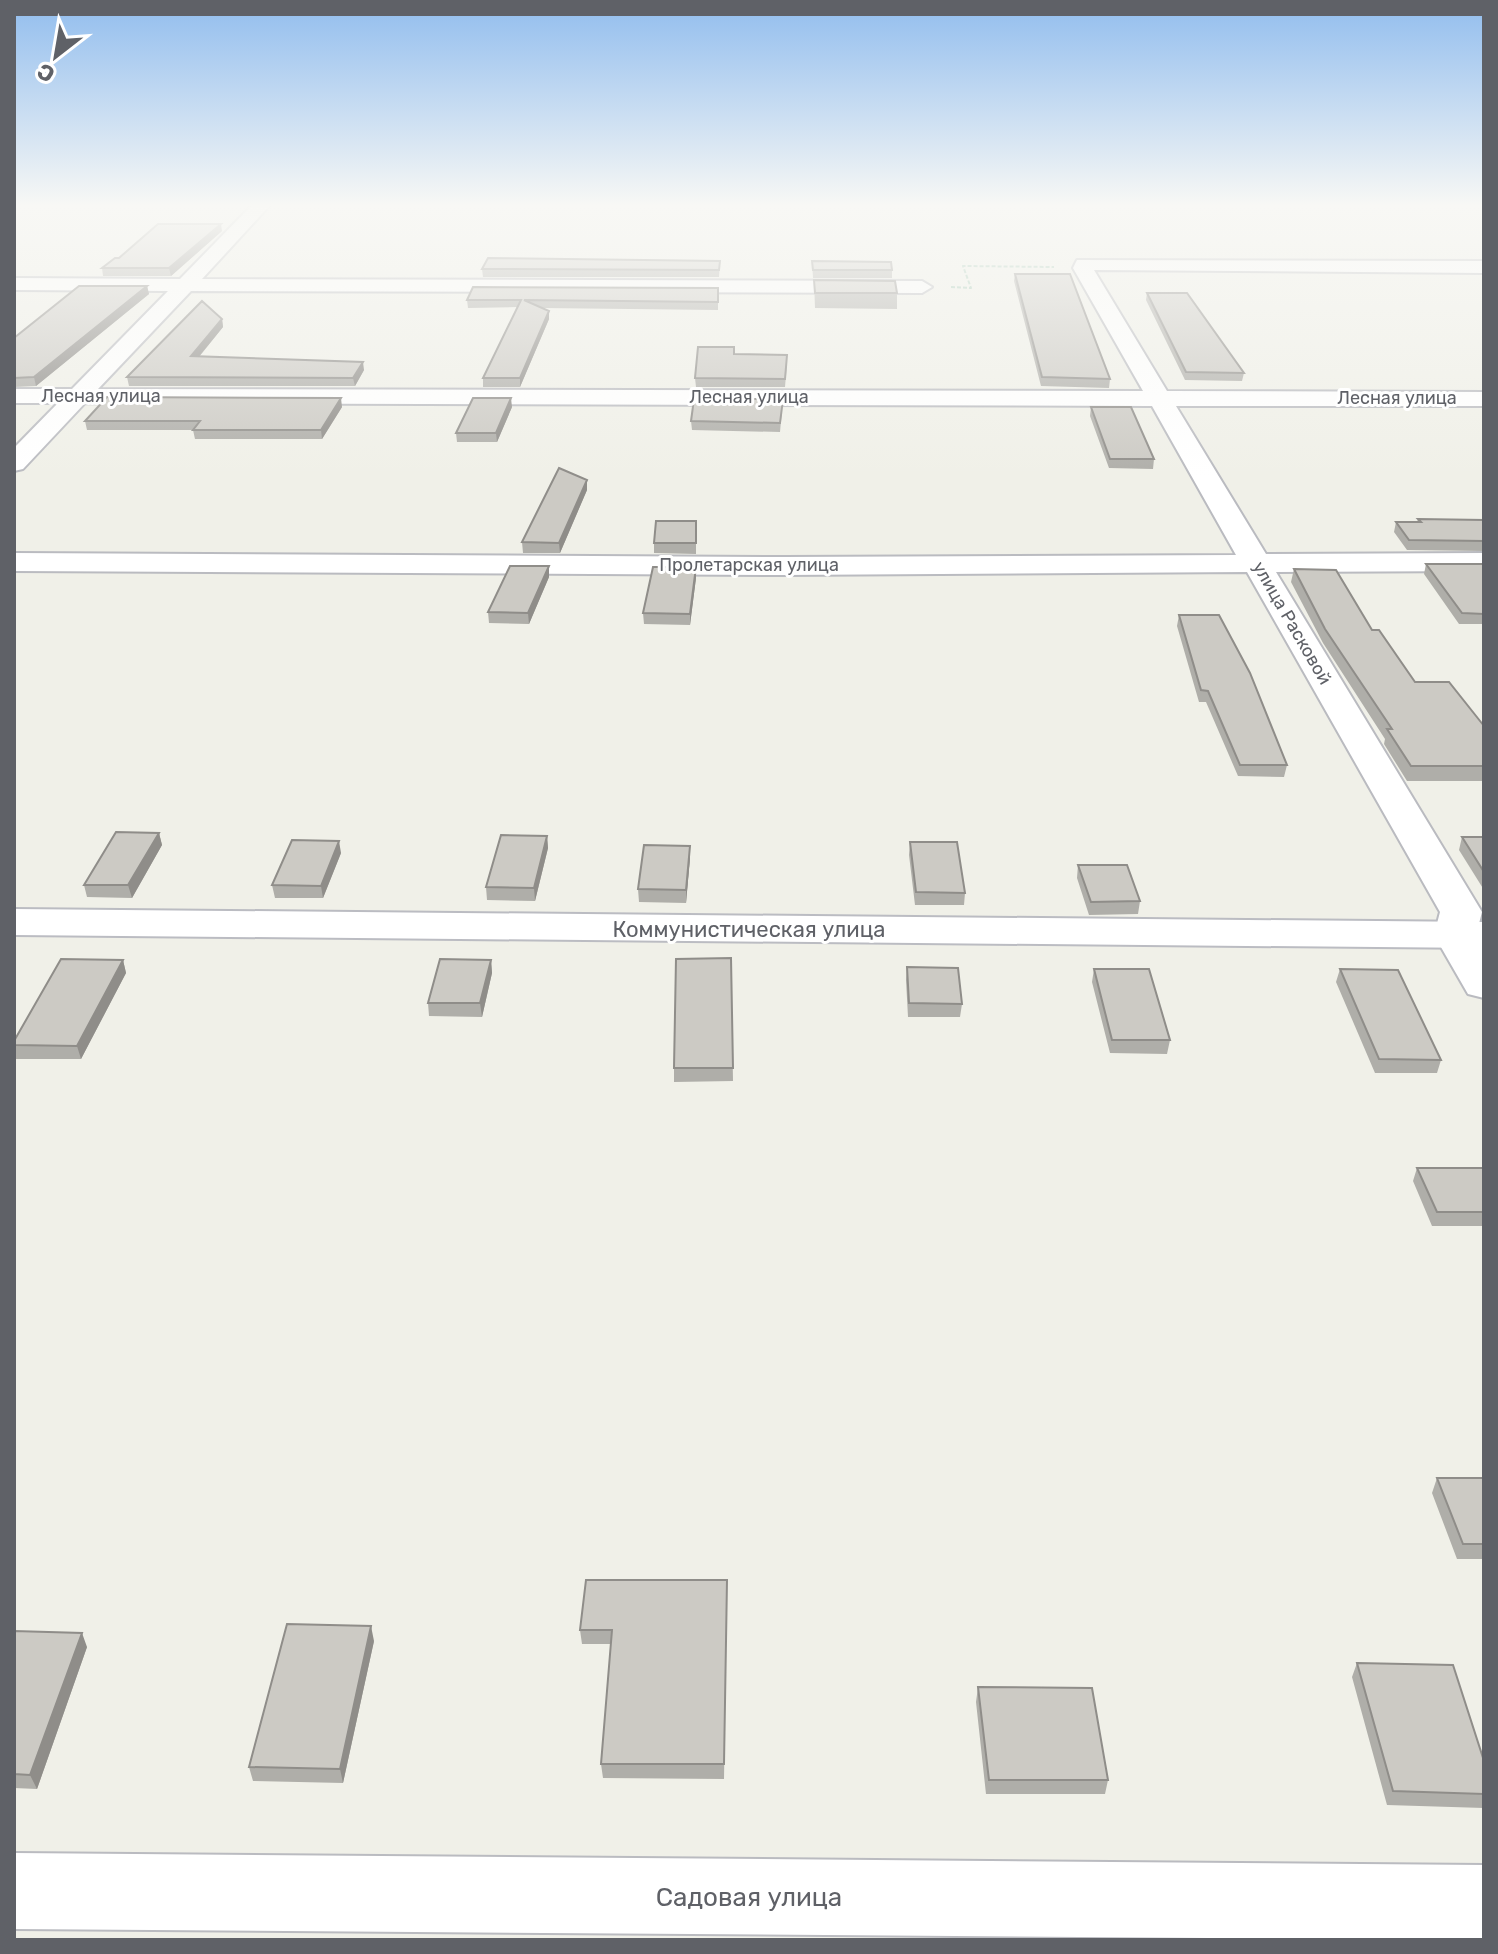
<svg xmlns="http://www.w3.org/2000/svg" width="1498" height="1954" font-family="Rubik,sans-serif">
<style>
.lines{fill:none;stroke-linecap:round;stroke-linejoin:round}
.street-casing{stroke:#babbc0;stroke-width:4}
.secondary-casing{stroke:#bbbcc2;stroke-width:4}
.path{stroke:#a0c6b2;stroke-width:2;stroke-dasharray:4 2;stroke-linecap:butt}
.street{fill:#fff;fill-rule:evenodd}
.secondary{fill:#fff;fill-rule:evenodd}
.wall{fill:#afaea9}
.shaded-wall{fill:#8f8d89}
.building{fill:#cccac4;stroke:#8f8d89;stroke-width:2}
.labels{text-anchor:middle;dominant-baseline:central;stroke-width:6;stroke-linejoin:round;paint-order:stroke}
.far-street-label{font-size:18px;fill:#5f6167;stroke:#fff}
.street-label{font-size:22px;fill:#5f6167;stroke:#fff}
.near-street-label{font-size:26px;fill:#5f6167;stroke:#fff}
</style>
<rect width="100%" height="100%" fill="#f0f0e8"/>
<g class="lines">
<g class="street-casing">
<path id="street" d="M254,203H272L202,279L922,281L932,287L922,293L191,291L98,389L1143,391L1073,268L1077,260L1484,261V273L1094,270L1167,391L1484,392V406H1176L1266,554L1484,553V571L1276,572L1482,912L1476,935L1484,948V998L1468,994L1434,935L1440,912L1247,572L784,575L14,571V553L784,557L1236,555L1152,406L85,403L23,469L14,471V448L58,403H14V389H72L168,291L14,290V278L180,279Z
M14,1853L1484,1865V1940L14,1929Z"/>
</g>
<g class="secondary-casing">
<path id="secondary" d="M14,909L1484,922V948L14,935Z"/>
</g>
<path class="path" d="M951,287L971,288L963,266L1054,267"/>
<use href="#street" class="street"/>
<use href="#secondary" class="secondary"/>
</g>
<path class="wall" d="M222,231L171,276H103L102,268L119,258Z
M720,261L719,277H483L482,269Z
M812,261L892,270V278H813Z
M1015,274L1110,379L1109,388L1041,386L1014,281Z
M814,280L897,293V309L815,308Z
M147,286L149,294L36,386L14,387V338Z
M718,288V310L542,308L549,319L520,387H483V378L517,307L468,308L467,300Z
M1147,293L1244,373L1242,381L1185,380L1146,300Z
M222,319L223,327L199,357L364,370L355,386H129L127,377Z
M734,354L787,363L785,387H696L695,378Z
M783,399L780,432L692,430L691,421Z
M342,407L322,439H195L193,430H87L85,421Z
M512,407L497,442H457L456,433Z
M1091,407L1154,459L1153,469L1109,468L1090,416Z
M587,480V490L560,553H523L522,542Z
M1418,519L1484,520V551L1407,550L1394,532L1396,522H1417Z
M696,521V554L654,553V543Z
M1426,564H1484V624H1459L1424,574Z
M549,566V577L529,624L489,623L488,612Z
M1294,569L1372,630L1415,682L1484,726V781H1407L1384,744L1385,739L1323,643L1291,582Z
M696,578L690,625L644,624L643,613Z
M1179,615L1287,765L1284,777L1238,776L1206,702H1199L1177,626Z
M159,833L162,845L132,898L87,897L84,885Z
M547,836L548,848L535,901L487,900L486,887Z
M1462,837H1484V890L1459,850Z
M910,842L965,893L964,905H915L909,855Z
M690,846V858L686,903L639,902L638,889Z
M341,853L323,898H275L272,885Z
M1078,865L1140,901L1138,914L1089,915L1077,878Z
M731,958L733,1081L674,1082V1068Z
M123,960L126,973L81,1059H16L14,1054V1041Z
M491,960L492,973L482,1017L429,1016L428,1003Z
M907,967L962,1004L960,1017H908L906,980Z
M1094,969L1170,1040L1167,1054L1110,1053L1092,982Z
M1340,969L1441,1060L1437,1073H1375L1336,982Z
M1417,1168H1484V1226H1432L1413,1181Z
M1437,1478H1484V1559H1457L1432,1493Z
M727,1580L724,1779L603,1778L601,1764L611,1644H582L580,1630Z
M14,1631L87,1647L37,1789L14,1788Z
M374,1641L343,1783L253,1781L249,1767Z
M1357,1663L1484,1761V1808L1387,1805L1352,1677Z
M978,1687L1108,1780L1105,1794H986L976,1702Z"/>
<path class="shaded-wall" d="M221,224L222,231L171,276L169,268Z
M147,286L149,294L36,386L34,377Z
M549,311V319L520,387V378Z
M222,319L223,327L192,365L191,356Z
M363,362L364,370L355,386L353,378Z
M341,398L342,407L322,439L321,430Z
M511,398L512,407L497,442L496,433Z
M587,480V490L560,553L559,543Z
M549,566V577L529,624L528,613Z
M696,567V578L690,625V614Z
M159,833L162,845L132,898L128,885Z
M547,836L548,848L535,901L534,888Z
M339,841L341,853L323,898L321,886Z
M690,846V858L686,903V890Z
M123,960L126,973L81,1059L77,1046Z
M491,960L492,973L482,1017L480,1003Z
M371,1626L374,1641L343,1783L340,1769Z
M82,1633L87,1647L37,1789L30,1775Z"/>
<path class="building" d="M158,224H221L169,268H102L115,258H119Z
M488,258L720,261L719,270L482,269Z
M812,261L891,262L892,270H813Z
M1015,274H1070L1110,379L1042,377Z
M814,280L895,281L897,293H815Z
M79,286H147L34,377L14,378V338Z
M473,287L718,288V302L524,300L549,311L520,378H483L521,300H467Z
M1147,293H1187L1244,373L1186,372Z
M202,301L222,319L191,356L363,362L353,378L127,377Z
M698,347H734V354L787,355L785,379L695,378Z
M107,397L341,398L321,430H193L200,421H85Z
M473,398H511L496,433H456Z
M694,399H783L780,423L691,421Z
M1091,407H1131L1154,459H1110Z
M559,468L587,480L559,543L522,542Z
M1418,519L1484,520V541L1409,540L1396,522H1421Z
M656,521H696V543H654Z
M1426,564H1484V614L1462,613Z
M510,566H549L528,613L488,612Z
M653,567H696L690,614L643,613Z
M1294,569L1336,570L1372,630H1379L1415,682H1449L1484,726V766H1411L1387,729H1392L1325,629Z
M1179,615H1219L1250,673L1287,765H1240L1208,691L1201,690Z
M116,832L159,833L128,885H84Z
M501,835L547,836L534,888L486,887Z
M1462,837H1484V872Z
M292,840L339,841L321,886L272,885Z
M910,842H957L965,893L916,892Z
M644,845L690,846L686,890L638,889Z
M1078,865H1127L1140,901L1091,902Z
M731,958L733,1068H674L676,959Z
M61,959L123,960L77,1046L14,1045V1041Z
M440,959L491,960L480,1003H428Z
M907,967L958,968L962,1004L909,1003Z
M1094,969H1149L1170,1040H1112Z
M1340,969L1398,970L1441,1060L1379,1059Z
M1417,1168H1484V1212H1437Z
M1437,1478H1484V1544H1463Z
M586,1580H727L724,1764H601L612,1630H580Z
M287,1624L371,1626L340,1769L249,1767Z
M14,1631L82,1633L30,1775L14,1774Z
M1357,1663L1453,1665L1484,1761V1794L1393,1791Z
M978,1687L1092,1688L1108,1780H989Z"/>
<linearGradient id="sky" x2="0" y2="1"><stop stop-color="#91bdee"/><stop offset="0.43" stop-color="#f8f8f5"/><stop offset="1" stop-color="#f8f8f5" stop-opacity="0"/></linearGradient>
<rect width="1498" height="477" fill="url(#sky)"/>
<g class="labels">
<g class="far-street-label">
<text x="101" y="396">Лесная улица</text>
<text x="749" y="397">Лесная улица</text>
<text x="1397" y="398">Лесная улица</text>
<text x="749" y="565">Пролетарская улица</text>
<text transform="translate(1292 623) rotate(60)">улица Расковой</text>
</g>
<g class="street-label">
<text x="749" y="929">Коммунистическая улица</text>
</g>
<g class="near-street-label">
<text x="749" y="1897">Садовая улица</text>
</g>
</g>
<rect width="1498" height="1954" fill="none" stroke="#5f6167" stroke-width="32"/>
<g transform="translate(56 56) rotate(211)" stroke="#ffffff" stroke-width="6" paint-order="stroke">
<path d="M0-6L14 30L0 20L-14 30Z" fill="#5f6167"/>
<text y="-12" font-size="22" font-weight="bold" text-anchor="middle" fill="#5f6167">С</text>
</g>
</svg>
